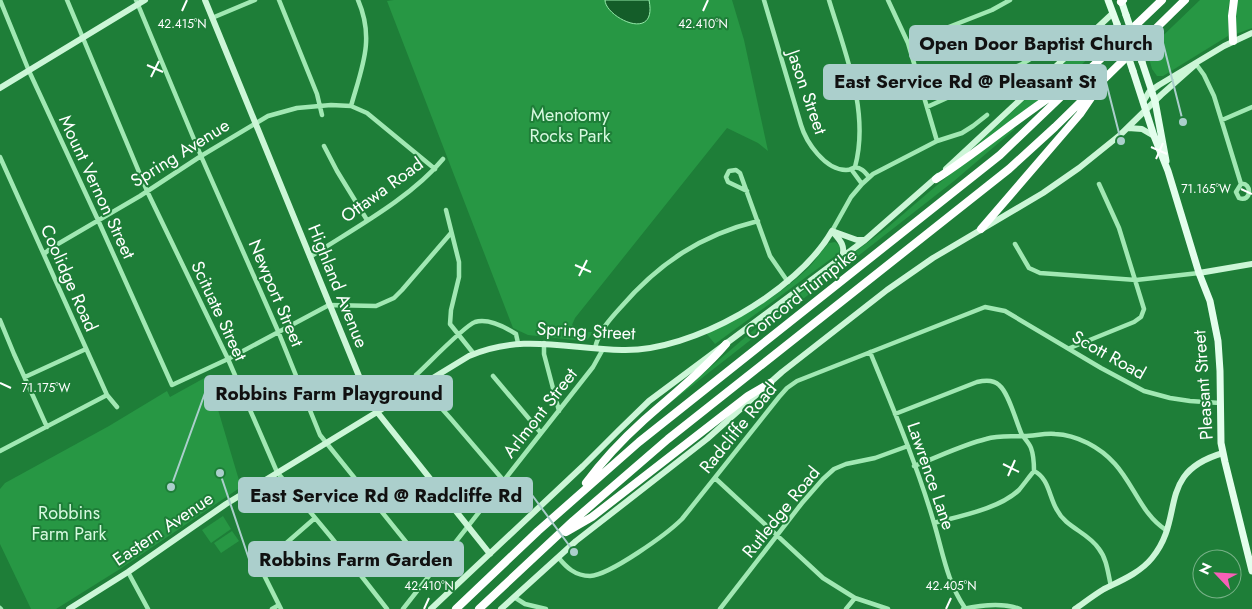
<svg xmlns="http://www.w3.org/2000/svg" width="1252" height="609" font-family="Jost,sans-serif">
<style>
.green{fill:#279744}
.water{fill:#145d29;stroke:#94eaa9}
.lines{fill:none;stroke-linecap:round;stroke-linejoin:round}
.street{stroke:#a1e8b3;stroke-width:4.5}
.secondary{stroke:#ccf6d7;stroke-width:6}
.primary{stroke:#e3feec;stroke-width:7}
.highway{stroke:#fff;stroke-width:8}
.primary-bridge{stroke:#e3feec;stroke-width:7}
.ticks{fill:none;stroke:#fff;stroke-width:2}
.labels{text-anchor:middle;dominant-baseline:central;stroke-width:4;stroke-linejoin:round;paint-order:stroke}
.street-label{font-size:18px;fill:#fff;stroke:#1e7e38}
.park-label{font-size:18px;fill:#d6f9df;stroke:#1e7e38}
.ticks-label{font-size:12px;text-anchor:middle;fill:#fff;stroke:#1e7e38;stroke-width:4;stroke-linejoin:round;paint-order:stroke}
.leader{fill:none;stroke:#abcfcc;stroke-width:2}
.callout-dot{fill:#abcfcc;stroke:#1e7e38;stroke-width:2}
.callout{fill:#abcfcc;stroke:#abcfcc;stroke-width:2}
.callout-label{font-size:19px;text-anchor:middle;font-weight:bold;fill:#111}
</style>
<rect width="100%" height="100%" fill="#1e7e38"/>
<path class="green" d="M394,0H732L744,40L768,151L758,143L727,128L575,318L572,325L585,332H593L588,339L583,341L528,335L513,328L387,1Z
M1200,0H1230L1228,9V36L1163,76H1157L1152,69L1147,51Z
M1236,0H1252V28L1236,34L1234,14Z
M1103,27L1112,30L1114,34L1061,84L972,149Z
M1013,128L1015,129L954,181L656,414L763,322L888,227L956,169Z
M835,242C840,245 841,247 839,253L715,344L706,333C741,316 775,299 804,272C814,264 820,252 829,243Z
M208,376L241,487L120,569L56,609H31L0,544V489L5,483L109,426L167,391L170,397Z
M223,516L231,529L211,543L202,530Z
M232,531L239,541L221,553L214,543Z"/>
<path class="water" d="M605,0H649C658,44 605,17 605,0Z"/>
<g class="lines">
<path class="street" d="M0,0L29,71L98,220L172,385L228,359L329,305L376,306L394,298L402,290L451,233
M67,0L147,191L228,359L277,472L331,537L387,609
M136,0L201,156L278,331L320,435L431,573
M279,0L317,94L322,115
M764,0L801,125C806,142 825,170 846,170C851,170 848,170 853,168C860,166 865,172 869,177
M829,0C845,53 870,112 855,167
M888,0L908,43L937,141
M212,18L255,0
M908,43L992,10L1010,0
M1196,64L1204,75L1214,96L1241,184L1236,192L1239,198C1252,203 1252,182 1241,184
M351,106C362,67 375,39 358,0
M927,107L1022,64L1063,39L1084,30L1092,33
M1222,120L1252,107
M324,146L337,171L367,220
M0,157L107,395L117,407
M851,169L862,184
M747,191L728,182L726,177L729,171L736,170L740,173L770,256L788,282
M446,210L459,262V277L451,310L450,324L474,354
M832,231L851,197L862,184L873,174L937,141L962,133L973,126L987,115
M1015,244L1029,268L1040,273L1136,280L1199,273
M44,254L51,248L140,196L201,156L268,116L297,108L331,105L351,106L367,113L435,169
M310,257C353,229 411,198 443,159
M0,320L14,354L47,427
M544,343V354L559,411
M595,348C599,331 610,319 621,307C659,263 701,235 758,221
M1070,348L1134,322L1141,317L1144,309L1119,228L1099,184
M870,352C893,408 917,465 934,523C943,553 947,582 965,608
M493,376L541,433
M25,377L86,349
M421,384L435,401L451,419L504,481
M418,386L415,380L416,375C427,365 464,326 475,322C488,318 505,327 516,334L518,343
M895,414L977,382C985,380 993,379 999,385C1009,393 1016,422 1022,435C1025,439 1029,443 1031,448C1034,456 1034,463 1034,471C1049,478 1049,497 1057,510C1066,528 1088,532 1099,549C1107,559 1108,574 1111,586
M0,451L107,395
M914,466C938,457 962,445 986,439C999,435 1011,437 1024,436C1034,436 1044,433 1055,434C1077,435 1100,447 1115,464C1134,485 1142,515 1166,530
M715,478L823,578L855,598L888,609
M934,523C960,516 999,509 1019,490C1024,484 1029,477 1034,471
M558,557C566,567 575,576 590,576C610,575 667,534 682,519L779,397L787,388L797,381L985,307L1005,311L1101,368L1144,391L1170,398L1190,401L1220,403
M128,572L148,609
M514,597L525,604L546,609
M0,608L1,609
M272,609L279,605
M281,609L263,573L265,565L268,559L315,518
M403,609L593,367L603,349
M720,609L802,503L823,479L834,469L846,464L875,458L908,446
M846,609L855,598
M963,609C981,605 1002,602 1020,609"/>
<path class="secondary" d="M205,0L370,403L490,554
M0,88L145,0
M1143,102L1149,92L1159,85L1224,46L1252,33
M1128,128L1142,129L1154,136
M946,169L1113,13
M832,231L857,240H864
M833,232C840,240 846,246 842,257
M1199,273L1252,264
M69,609L128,572L226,504L469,356C522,333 568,349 622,350C692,352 797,292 832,231
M431,609L583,466L618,431L649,401L865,240L938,176
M501,609L576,541L707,439L782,372L887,290L933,258L1043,193L1079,168L1120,135L1161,95L1196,64
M1075,609C1085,602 1094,595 1104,589C1120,581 1140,573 1152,558C1186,517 1155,473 1223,453"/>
<path class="primary" d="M1108,0L1117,24
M1121,0L1126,15
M1142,62L1155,101L1166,161
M1133,71L1154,136L1168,171L1199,273L1210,301L1218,341L1220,371L1221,443L1225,462L1252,571"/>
<path class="highway" d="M1121,2L1123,0
M1233,41L1232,16L1234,0
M936,179C983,149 1025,111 1073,82
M981,229L1080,114L1093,95
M586,483C603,460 623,439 644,420C672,395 702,372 726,344
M566,532L592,517L748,396L770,383
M456,609L538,531L639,442L1000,155L1162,0
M479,609L573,521L668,439L1009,169L1055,127L1185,0"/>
<path class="primary-bridge" d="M1126,15L1142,62
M1117,24L1133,71"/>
</g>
<path class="ticks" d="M182,11L187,0M703,11L708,0M147,65L163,72M151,77L159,61M1151,147L1167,154M1156,159L1163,143M1241,189L1252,194M575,265L591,272M579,276L587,260M0,383L11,388M1003,464L1019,472M1008,476L1015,460M424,609L429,598M946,609L951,598"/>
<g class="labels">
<g class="street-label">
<text transform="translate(807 92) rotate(71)">Jason Street</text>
<text transform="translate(180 153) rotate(-32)">Spring Avenue</text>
<text transform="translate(97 187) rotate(65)">Mount Vernon Street</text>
<text transform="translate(382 190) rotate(-36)">Ottawa Road</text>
<text transform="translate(69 278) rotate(66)">Coolidge Road</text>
<text transform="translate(338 286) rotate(68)">Highland Avenue</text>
<text transform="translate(276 293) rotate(67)">Newport Street</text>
<text transform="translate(801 294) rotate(-38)">Concord Turnpike</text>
<text transform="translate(219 311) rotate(65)">Scituate Street</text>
<text transform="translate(586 331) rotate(3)">Spring Street</text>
<text transform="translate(1109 355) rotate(29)">Scott Road</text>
<text transform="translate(1203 385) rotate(-94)">Pleasant Street</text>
<text transform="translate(540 413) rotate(-52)">Arlmont Street</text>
<text transform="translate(738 428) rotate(-51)">Radcliffe Road</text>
<text transform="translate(931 476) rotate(71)">Lawrence Lane</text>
<text transform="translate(781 512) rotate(-51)">Rutledge Road</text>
<text transform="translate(163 529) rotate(-34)">Eastern Avenue</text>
</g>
<g class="park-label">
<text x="570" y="115">Menotomy<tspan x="570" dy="21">Rocks Park</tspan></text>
<text x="69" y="513">Robbins<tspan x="69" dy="21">Farm Park</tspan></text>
</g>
</g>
<g class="ticks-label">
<text x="182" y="28">42.415°N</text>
<text x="703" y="28">42.410°N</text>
<text x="1206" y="193">71.165°W</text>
<text x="46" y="392">71.175°W</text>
<text x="429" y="590">42.410°N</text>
<text x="951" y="590">42.405°N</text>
</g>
<path class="leader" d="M1183 122L1163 43M1121 141L1106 82M171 487L205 393M574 552L532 495M220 473L249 559"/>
<g class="callout-dot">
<circle cx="1183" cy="122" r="5"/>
<circle cx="1121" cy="141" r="5"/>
<circle cx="171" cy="487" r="5"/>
<circle cx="574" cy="552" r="5"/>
<circle cx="220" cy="473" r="5"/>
</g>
<g class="callout">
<rect x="910" y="26" width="253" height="34" rx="5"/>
<rect x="824" y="65" width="282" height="34" rx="5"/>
<rect x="205" y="376" width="247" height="34" rx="5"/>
<rect x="239" y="478" width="293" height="34" rx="5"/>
<rect x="249" y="542" width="214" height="34" rx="5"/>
</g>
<g class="callout-label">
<text x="1036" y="50">Open Door Baptist Church</text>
<text x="965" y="88">East Service Rd @ Pleasant St</text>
<text x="329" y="400">Robbins Farm Playground</text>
<text x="386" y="502">East Service Rd @ Radcliffe Rd</text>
<text x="356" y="566">Robbins Farm Garden</text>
</g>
<g transform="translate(1217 574) rotate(295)"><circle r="24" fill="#1e7e38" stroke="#78b288"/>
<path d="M0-4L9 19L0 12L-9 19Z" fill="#f760b7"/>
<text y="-8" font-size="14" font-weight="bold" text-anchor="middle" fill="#ffffff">N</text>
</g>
</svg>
